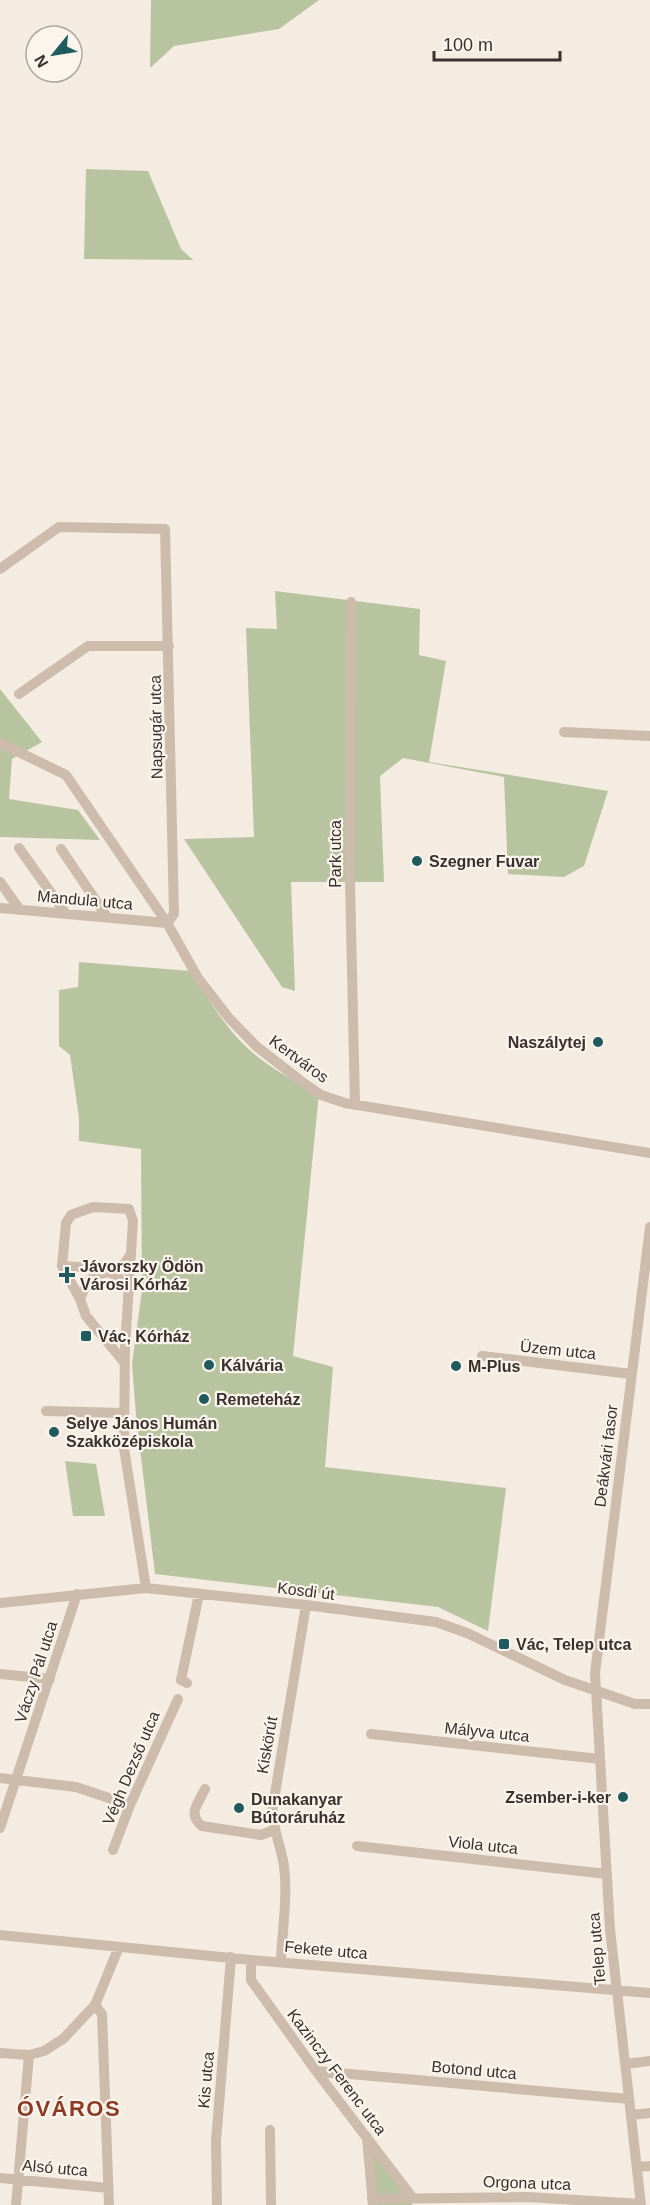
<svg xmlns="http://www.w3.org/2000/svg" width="650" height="2205" font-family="Arial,sans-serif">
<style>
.green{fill:#b8c4a0}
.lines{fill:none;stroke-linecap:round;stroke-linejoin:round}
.minor{stroke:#cdbbac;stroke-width:10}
.poi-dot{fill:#1f5a5e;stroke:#fbf5ee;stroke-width:2}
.labels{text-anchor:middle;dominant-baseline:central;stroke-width:4.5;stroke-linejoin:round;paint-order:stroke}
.street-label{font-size:16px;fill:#3b302b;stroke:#fbf5ee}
.poi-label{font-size:16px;font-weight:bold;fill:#3b302b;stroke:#fbf5ee;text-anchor:start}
.district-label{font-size:22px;font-weight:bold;letter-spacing:1.5px;fill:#8c3b22;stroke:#fbf5ee}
</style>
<rect width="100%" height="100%" fill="#f4ebe1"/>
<path class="green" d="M151,0H319L279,29L174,46L150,68Z
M86,169L148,171L181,249L193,260L84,259Z
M275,591L420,609L419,655L446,661L429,762L608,791L584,866L564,877L508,874L504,777L403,758L380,776L384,882H291L295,991L282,987L184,839L254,837L246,628L277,629Z
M0,689L42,742L12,759L9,799L78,810L100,840L0,837Z
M79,962L190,971C209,999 226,1030 252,1052C272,1069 295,1082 319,1093L293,1356L333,1367L325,1467L506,1488L488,1631L438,1607L155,1574L136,1415L132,1364L142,1290L141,1149L79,1141V1118L70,1055L59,1046V990L78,987Z
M65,1461L96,1464L105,1516H73Z
M367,2136L412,2197V2205H373Z"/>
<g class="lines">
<path class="minor" d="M0,569L59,527L165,529L174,914L167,923
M351,602L350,882L355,1105
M19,694L88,646H169
M564,732L650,736
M0,743L66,775L167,923L198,978L229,1018L256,1046L301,1081L321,1095L345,1103L650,1153
M19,848L66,914
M61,849L107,917
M0,882L20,910
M0,908L167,923
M62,1266L97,1268L109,1272L125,1263L131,1254
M80,1299L62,1266L66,1223L71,1215L93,1207L129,1209L133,1221L125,1347L124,1448L146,1588
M482,1356L631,1374
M124,1362L86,1316L80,1299C88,1280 89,1276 109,1272L119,1278L129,1291
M46,1411L123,1413
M0,1603L146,1588L306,1605L436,1622L467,1633L565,1680L635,1704H650
M0,1674L50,1679
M187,1683L181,1680L199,1594
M371,1734L600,1759
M0,1778L76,1787L130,1805
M205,1789C198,1804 187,1814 202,1826L261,1835L274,1830
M0,1828L77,1594
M357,1846L607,1874
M113,1850L130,1805L178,1699
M0,1935L251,1960L650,1993
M251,1960V1980L316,2071L412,2197
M281,1961C282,1931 288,1897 284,1866C281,1845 272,1829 273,1806L306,1605
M95,2005L102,2014L109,2205
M0,2053L29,2055L44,2051L63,2039L95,2005L119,1947
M625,2064L650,2061
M316,2071L629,2099
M631,2115L650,2113
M270,2130L271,2205
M367,2137L373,2205
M637,2167L650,2166
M0,2178L108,2188
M372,2199L528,2197L641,2204
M16,2205L29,2055
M217,2205L216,2141L231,1957
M641,2205L610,1929L595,1673L650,1227"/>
</g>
<g class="poi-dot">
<circle cx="417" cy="861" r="6"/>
<circle cx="598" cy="1042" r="6"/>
<path d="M64 1266h6v6h6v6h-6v6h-6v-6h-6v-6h6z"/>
<rect x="80" y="1330" width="12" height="12" rx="3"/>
<circle cx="209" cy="1365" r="6"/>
<circle cx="456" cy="1366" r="6"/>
<circle cx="204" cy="1399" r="6"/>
<circle cx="54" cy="1432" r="6"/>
<rect x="498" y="1638" width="12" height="12" rx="3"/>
<circle cx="623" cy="1797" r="6"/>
<circle cx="239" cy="1808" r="6"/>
</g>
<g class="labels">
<g class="street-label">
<text transform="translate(156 727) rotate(-91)">Napsugár utca</text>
<text transform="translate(335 854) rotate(-90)">Park utca</text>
<text transform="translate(85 900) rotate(5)">Mandula utca</text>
<text transform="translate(299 1059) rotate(36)">Kertváros</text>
<text transform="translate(558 1350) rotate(6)">Üzem utca</text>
<text transform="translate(606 1456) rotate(-83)">Deákvári fasor</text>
<text transform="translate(306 1591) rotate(7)">Kosdi út</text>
<text transform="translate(36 1672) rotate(-72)">Váczy Pál utca</text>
<text transform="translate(487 1732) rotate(6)">Mályva utca</text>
<text transform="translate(267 1745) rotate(-80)">Kiskörút</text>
<text transform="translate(131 1768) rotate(-67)">Végh Dezső utca</text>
<text transform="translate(483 1845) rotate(6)">Viola utca</text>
<text transform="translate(597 1949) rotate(-95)">Telep utca</text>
<text transform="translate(326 1950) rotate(5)">Fekete utca</text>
<text transform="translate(474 2070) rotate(5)">Botond utca</text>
<text transform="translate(337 2072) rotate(53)">Kazinczy Ferenc utca</text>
<text transform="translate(206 2080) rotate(-85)">Kis utca</text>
<text transform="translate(55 2168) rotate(5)">Alsó utca</text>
<text transform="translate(527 2183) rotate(2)">Orgona utca</text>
</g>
<g class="poi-label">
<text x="429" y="861">Szegner Fuvar</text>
<text x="586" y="1042" text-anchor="end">Naszálytej</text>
<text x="80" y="1266">Jávorszky Ödön<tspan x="80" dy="18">Városi Kórház</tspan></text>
<text x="98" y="1336">Vác, Kórház</text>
<text x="221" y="1365">Kálvária</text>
<text x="468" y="1366">M-Plus</text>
<text x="216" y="1399">Remeteház</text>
<text x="66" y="1423">Selye János Humán<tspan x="66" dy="18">Szakközépiskola</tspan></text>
<text x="516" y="1644">Vác, Telep utca</text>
<text x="611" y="1797" text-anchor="end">Zsember-i-ker</text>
<text x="251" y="1799">Dunakanyar<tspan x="251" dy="18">Bútoráruház</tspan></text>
</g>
<g class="district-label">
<text x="69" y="2108">ÓVÁROS</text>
</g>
</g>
<g transform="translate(54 54) rotate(240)"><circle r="28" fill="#fbf5ee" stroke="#aea6a0" stroke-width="1.5"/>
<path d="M0-4.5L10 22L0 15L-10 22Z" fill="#1f5a5e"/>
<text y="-9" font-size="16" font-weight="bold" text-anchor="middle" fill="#3b302b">N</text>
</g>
<path d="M434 51v9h126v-9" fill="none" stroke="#3b302b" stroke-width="3"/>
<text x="443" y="51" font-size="18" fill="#3b302b" stroke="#fbf5ee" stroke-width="4.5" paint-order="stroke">100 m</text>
</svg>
